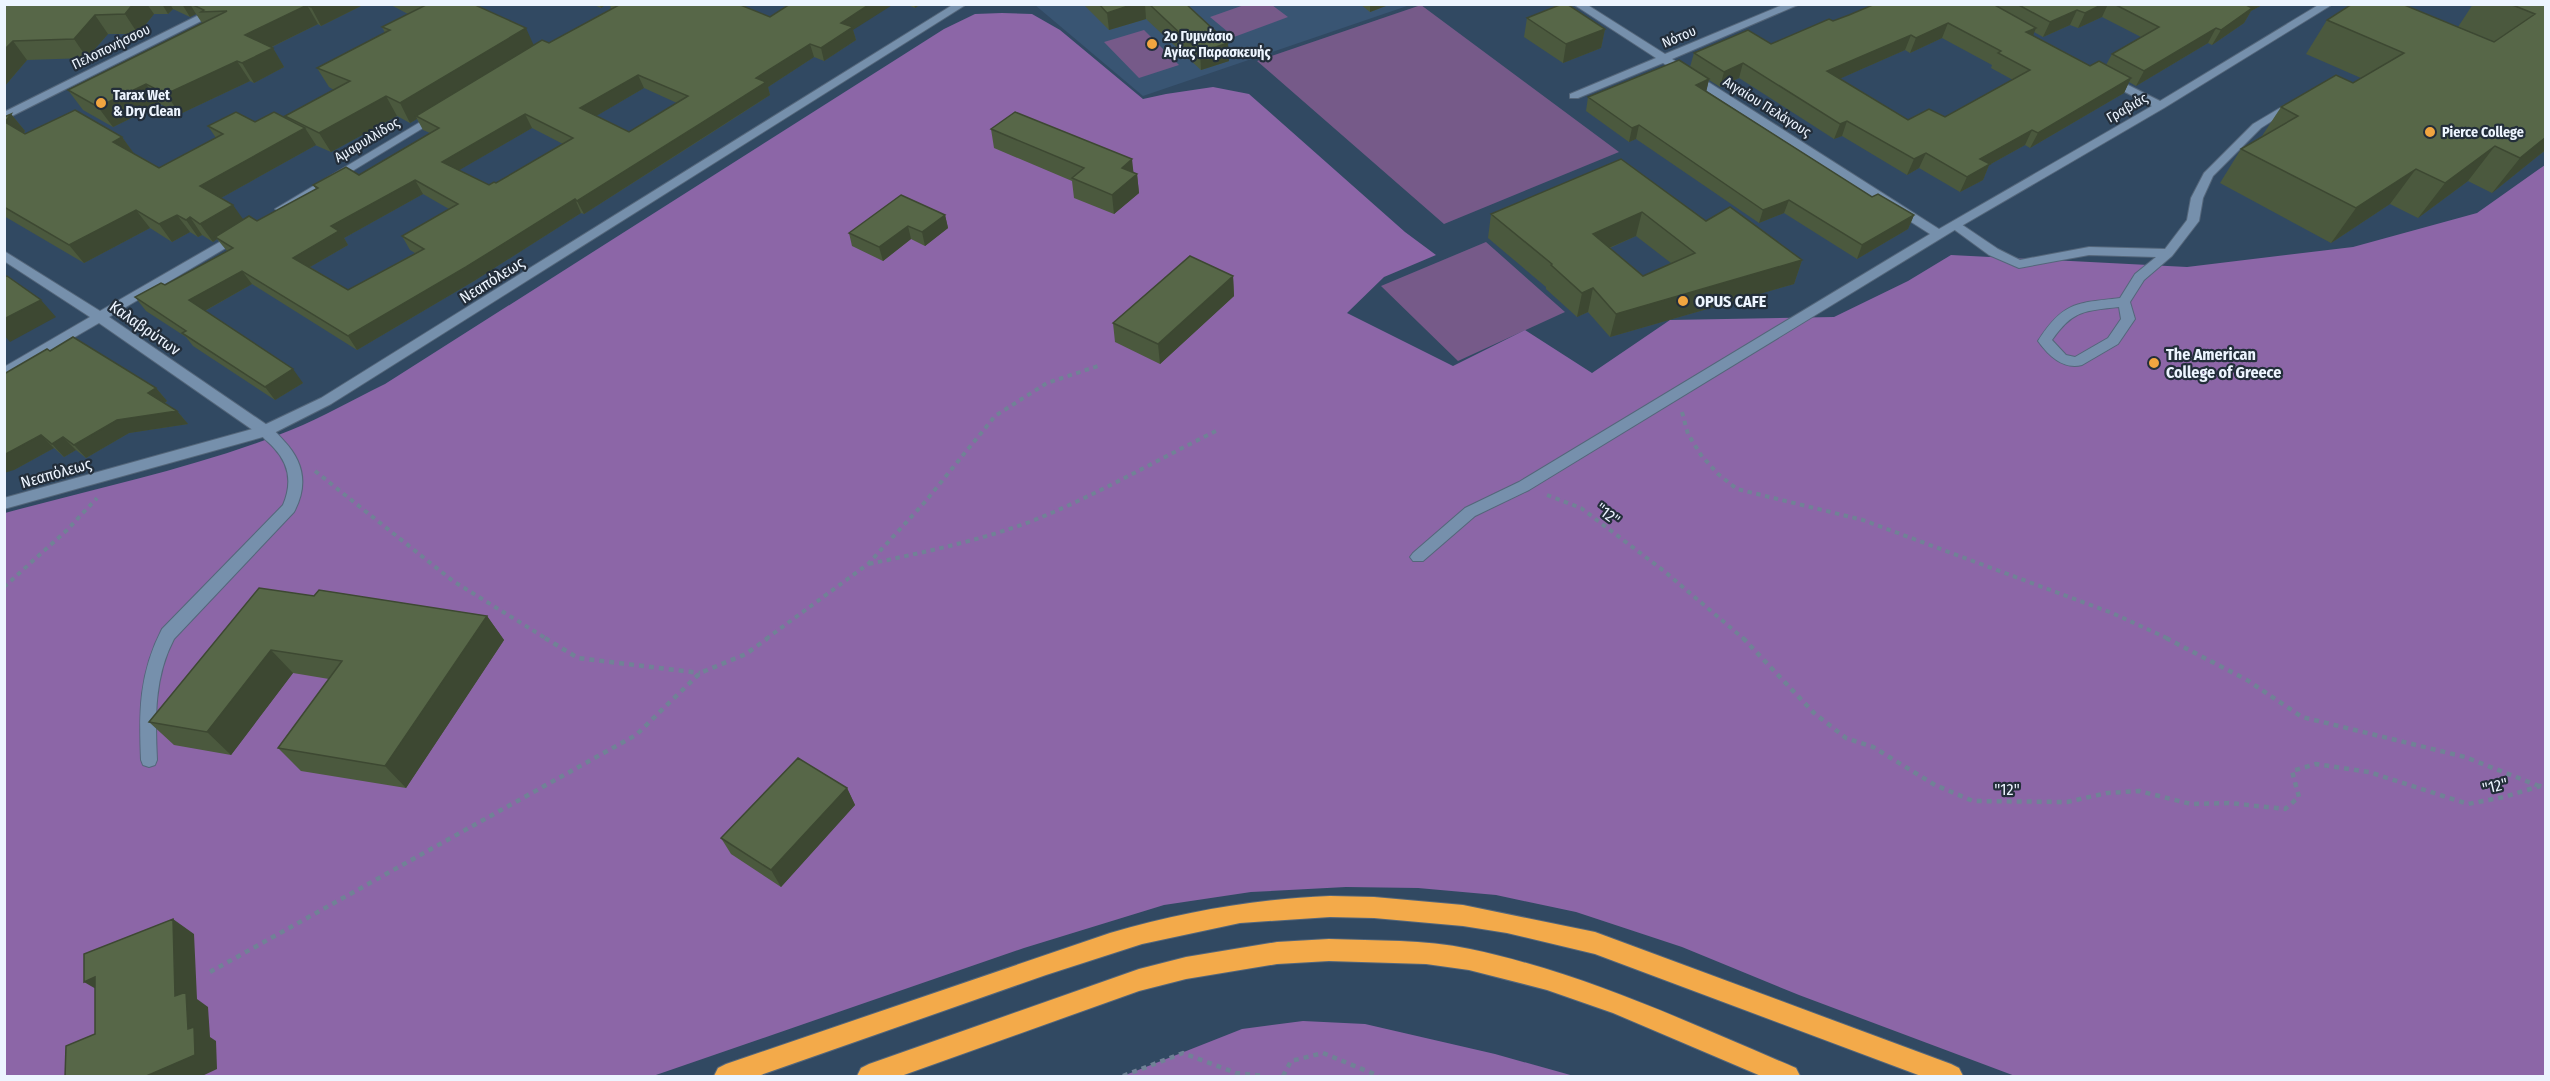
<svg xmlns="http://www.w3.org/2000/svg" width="2550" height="1081" font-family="'Fira Sans Condensed',sans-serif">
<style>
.built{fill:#395573}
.green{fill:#765a89}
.forest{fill:#8c66a7}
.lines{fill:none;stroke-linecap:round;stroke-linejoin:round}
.service-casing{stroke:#54667a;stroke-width:2}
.minor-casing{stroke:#54667a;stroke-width:2}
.tertiary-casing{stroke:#54667a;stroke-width:2}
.motorway-casing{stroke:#54667a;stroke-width:2}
.path-far1{stroke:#708296;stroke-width:4;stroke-dasharray:4.5 4.5;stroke-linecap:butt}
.path{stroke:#708296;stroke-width:4.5;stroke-dasharray:5 5;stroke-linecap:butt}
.service{fill:#7690ac;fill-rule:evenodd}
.minor{fill:#7690ac;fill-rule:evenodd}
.tertiary{fill:#7690ac;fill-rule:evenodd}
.motorway{fill:#f3aa4a;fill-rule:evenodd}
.wall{fill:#4b593e;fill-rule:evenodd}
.shaded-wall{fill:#3d4832}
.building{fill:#576748;stroke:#3d4832;stroke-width:1.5;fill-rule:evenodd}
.poi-dot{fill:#f1a540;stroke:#232e3a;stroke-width:2}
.labels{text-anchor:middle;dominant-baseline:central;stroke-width:4.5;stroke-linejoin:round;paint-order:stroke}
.far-poi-label{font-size:14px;font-weight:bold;fill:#edf5ff;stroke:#232e3a;text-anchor:start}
.far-street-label{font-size:14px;fill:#edf5ff;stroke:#232e3a}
.street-label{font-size:16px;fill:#edf5ff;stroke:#232e3a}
.poi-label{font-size:16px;font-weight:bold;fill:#edf5ff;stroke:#232e3a;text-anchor:start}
</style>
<rect width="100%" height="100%" fill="#314962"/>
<path class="built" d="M1035,5H1410L1143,96Z"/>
<path class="green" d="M1272,5L1288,17L1234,37L1210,17L1244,5Z
M1421,5L1619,152L1444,224L1257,61Z
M1144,30L1179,65L1139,78L1104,42Z
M1486,242L1565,312L1458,361L1381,286Z"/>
<path class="forest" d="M1002,13L1032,14L1060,30L1143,99L1166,94L1213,87L1249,94L1405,232L1436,255L1384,277L1347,313L1453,366L1525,330L1592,373L1670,320L1834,317L1908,281L1951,255L2187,267L2353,247L2477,213L2545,165V1076H2015L1799,995L1682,947L1576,912L1496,895L1418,888L1346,887L1251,892L1164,905L1024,948L653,1076H5V513C100,487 199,467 291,430C323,417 354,399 385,384L944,29L975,14Z
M1303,1021L1365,1024L1495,1054L1574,1076H1123L1242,1029Z"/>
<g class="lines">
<g class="service-casing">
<path id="service" d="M2285,105L2291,108L2289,110L2261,128L2213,176L2203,198L2199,221L2172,256L2144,280L2130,302L2135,319L2118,344L2082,365C2063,370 2048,355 2038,341C2063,302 2076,303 2120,298L2135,274L2156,257L2089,255L2019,268L1989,255L1948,225L1954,221L1958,222L1998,249L2020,260L2089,247L2165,249L2187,220L2191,198L2204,173L2253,124ZM2119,307L2121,319L2108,338L2075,357L2066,355L2052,340C2073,310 2084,311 2119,307Z
M265,426C273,428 279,435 284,441C304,462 308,486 294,512L174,639C154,677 155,718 157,760L155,765L149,767L143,765L141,760C139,711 139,674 162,629L283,505C292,484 290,465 274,448C269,442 262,438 258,431Z"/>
</g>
<g class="minor-casing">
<path id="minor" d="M1573,4H1586L1665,54L1785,4H1800L1672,59L1939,229L2152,106L2104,81V77H2112L2160,101L2320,4H2333L2164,108L1958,228L1529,490L1475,516L1423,561H1413L1410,557L1413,553L1465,508L1519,482L1930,234L1663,63L1578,98H1570V94L1656,58Z
M437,112L443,115L441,117L285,212L281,213L275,209Z
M237,232L243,236L241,239L109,317L270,427L272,431L270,435H260L99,323L4,378V367L90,317L4,261V251L100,311Z"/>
</g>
<g class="tertiary-casing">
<path id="tertiary" d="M221,4H235L4,120V112Z
M954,4H967L331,404L270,435L4,509V498L260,427L321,398Z"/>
</g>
<g class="motorway-casing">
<path id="motorway" d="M1330,896L1374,897L1463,905L1595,932L1951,1064L1959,1068L1963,1076H1921L1595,954L1507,933L1463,926L1374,918L1330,917L1240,923L1142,944L1046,975L758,1076H714L718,1068L726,1064L1110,933C1183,912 1254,899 1330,896Z
M1329,939C1376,941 1424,939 1470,949C1584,973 1690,1023 1796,1068L1800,1076H1761L1613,1013L1547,990L1469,970L1426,964L1329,961L1277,964L1186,979L1139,991L901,1076H857L861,1068L869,1064L1139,969L1186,957L1277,942Z"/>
</g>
<path class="path-far1" d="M1682,412L1688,434L1701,455L1718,474L1737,489L1863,520L2112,613L2169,639
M315,471L453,581L547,639
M1547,495L1581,508L1664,571L1744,639
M869,564C924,552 979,541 1032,521C1095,496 1155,461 1216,431
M4,587L67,530L97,498
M766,639L868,564L924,503L995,416L1047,383L1098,366"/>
<path class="path" d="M545,638L578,658L700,673
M1743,638L1814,713L1846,738L1873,747L1935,785L1973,801L2067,802L2107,793L2139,791L2191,804L2229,803L2285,809L2299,797L2292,771L2316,764L2369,772L2468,804L2504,797L2540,786L2546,788
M2166,638L2247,680L2302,717L2465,757L2539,786
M210,972L636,735L700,673L746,654L768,638
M1123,1076L1183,1053L1236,1073L1265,1076
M1283,1076L1291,1061L1323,1053L1379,1076"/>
<use href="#service" class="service"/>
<use href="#minor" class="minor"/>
<use href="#tertiary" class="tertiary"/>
<use href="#motorway" class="motorway"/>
</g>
<path class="wall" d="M4,4H365L321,26L318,24L272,47L284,67L254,83L250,81L180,114L160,104L113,127L83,110L68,90L202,23L196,14L190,17L173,9L168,14H154L138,34H108L87,58L27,60L4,87Z
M389,4H473L534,45L549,43L611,9L610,4H738L770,17L853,30L856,40L824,61L814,57L768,87L770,95L705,137L584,214L581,213L474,281L357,350L252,284L205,311L303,383L275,400L193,346L186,337L146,311L135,297L165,285L227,251L217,239L213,242L202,235L198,237L190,232L172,242L150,228L84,263L4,216V117L11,114L25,131L24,133L25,134L122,137L134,154L159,168L216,138L208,126L287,118L285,116L334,90L329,87L317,68L385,33L382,27L408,14ZM644,88L677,103L629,132L596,116ZM397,116L410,123L417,119L423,130L430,133L359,175L313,185L316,189L257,221L243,220L221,198L316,145H315L331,152ZM532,128L563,144L496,183L489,185L459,170ZM423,194L449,209L402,236L410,250L415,253L348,290L310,267L348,245L344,238Z
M592,4H607L601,8Z
M905,4H921L915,8Z
M1083,4H1186L1229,61L1201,70L1146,19L1109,30Z
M1360,4H1391L1370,12Z
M1875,4H2264L2251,11L2244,23L2212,45L2208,43L2136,86L2129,82L2124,93L2030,148L2025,145L1989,165L1983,180L1960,192L1919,168L1907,175L1842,136L1834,139L1739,78L1720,87L1709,80L1706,91L1872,197L1914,215L1908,229L1857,259L1784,213L1759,223L1636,139L1629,142L1586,111L1588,97L1690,67L1694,53L1771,44L1849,15ZM2102,17L2141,37L2112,54L2106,65L2090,66L2033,36L2034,32L2043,37L2070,25L2078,28ZM1942,38L1992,65L1991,68L2013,80L1945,117L1908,120L1839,79L1905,50L1910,53Z
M2473,4H2546V153L2543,152L2492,193L2468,181L2418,218L2390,204L2331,243L2220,183L2241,149L2262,136L2281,107L2353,83L2361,78L2306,54L2327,20L2494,42H2495L2458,27Z
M1527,18L1605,29L1601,48L1563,63L1524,37Z
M991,129L1137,174L1139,193L1114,214L1074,198L1072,181L994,148Z
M1621,159L1706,221L1802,260L1794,284L1610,337L1588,312L1577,317L1546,289V287L1488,238L1491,214ZM1636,236L1671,263L1643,276L1610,248Z
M945,215L948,228L925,246L911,239L883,261L852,246L849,233Z
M1233,276L1234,296L1160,364L1115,342L1113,323Z
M50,351L156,388L167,401L165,403L177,411L188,424L129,433L86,458L76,450L64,457L54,448L14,470Z
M314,596L487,616L504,640L406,788L301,771L278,748L329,679L293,673L231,755L174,745L149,722Z
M847,788L855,805L781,887L731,854L721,838Z"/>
<path class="shaded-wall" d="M133,4H147L154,14L138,34L125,14Z
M162,4H170L173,9L168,14Z
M182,4H190L196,14L190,17Z
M315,4H365L321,26L311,7Z
M599,4H607L601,8Z
M870,4H894L853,30L856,40L824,61L821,48L841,23Z
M914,4H921L915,8Z
M1134,4H1145L1146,19L1109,30L1107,13Z
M1370,4H1391L1370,12Z
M2103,4H2108L2102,17L2078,28L2085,13Z
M2244,4H2264L2251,11L2244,23L2212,45L2221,30Z
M307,5L318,24L257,54L245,35Z
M2077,10L2070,25L2043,37L2050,22Z
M95,15L108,34L87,58L74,39Z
M1948,23L1942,38L1910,53L1916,38Z
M526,28L535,48L416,116L417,119L410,123L400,103Z
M2036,28L2030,43L2026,32Z
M2216,28L2208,43L2136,86L2144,71Z
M1605,29L1601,48L1563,63L1566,44Z
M1911,35L1905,50L1821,87L1827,71Z
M13,41L27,60L4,87V50Z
M1228,43L1229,61L1201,70L1200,52Z
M810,44L814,57L768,87L770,95L584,214L577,201L756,78Z
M273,48L284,67L254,83L242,63Z
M237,61L250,81L180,114L166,94Z
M1743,63L1739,78L1720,87L1724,72Z
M638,75L644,88L586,122L580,108Z
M2131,78L2124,93L2030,148L2038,133Z
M1709,79L1706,93L1696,85Z
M146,84L160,104L113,127L98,107Z
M386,96L397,116L331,152L319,133Z
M11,114L25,131L18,139L5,122Z
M525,114L532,128L449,176L442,162Z
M1847,121L1842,136L1834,139L1840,124Z
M1639,125L1636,139L1629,142L1632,128Z
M305,128L316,145L212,203L200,186Z
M2032,130L2025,145L1989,165L1983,180L1960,192L1967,177L1980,159Z
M122,137L135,155L113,142Z
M2546,137V149L2543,152L2492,193L2520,158Z
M2495,146L2468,181L2418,218L2445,183Z
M1926,153L1919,168L1907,175L1914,159Z
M1132,159L1134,177L1137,174L1139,193L1114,214L1112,195L1122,168Z
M2416,169L2390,204L2331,243L2356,208Z
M415,180L423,194L344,238L348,245L303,271L293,258L331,226Z
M575,199L581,213L474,281L357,350L348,336Z
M1789,200L1784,213L1759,223L1763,210Z
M233,205L245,222L215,237L217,239L213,242L200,224Z
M136,210L150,228L84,263L69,245Z
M1642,212L1636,236L1588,257L1593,234Z
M177,215L190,232L172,242L159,224Z
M945,215L948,228L925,246L922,232Z
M1914,215L1908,229L1857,259L1862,245Z
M190,217L202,235L198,237L186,220Z
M908,226L911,239L883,261L879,247Z
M1802,260L1794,284L1610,337L1616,314Z
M242,271L252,284L199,314L189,300Z
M1233,276L1234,296L1160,364L1158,344Z
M1593,288L1588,312L1577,317L1582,293Z
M41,300L56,317L10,342L4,335V319Z
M293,369L303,383L275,400L265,387Z
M156,388L167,401L159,407L148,393Z
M177,411L188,424L129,433L86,458L74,445L117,420Z
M41,435L54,448L14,470L4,473V455Z
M63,437L76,450L64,457L52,444Z
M487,616L504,640L406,788L385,766Z
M271,650L293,673L231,755L207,732Z
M847,788L855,805L781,887L771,870Z
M173,919L194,934L197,999L208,1007L210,1037L216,1041L217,1069L200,1077H144L188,1029L175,996Z
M95,977L108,996L84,982Z"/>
<path class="building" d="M4,4H133L125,14L95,15L74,39L13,41L4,50Z
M191,4H315L311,7L307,5L245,35L273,48L242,63L237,61L166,94L146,84L98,107L68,90L227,11L201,12L204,10Z
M420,4H473L526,28L400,103L386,96L319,133L285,116L350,81L317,68L390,30L382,27L424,6Z
M617,4H738L770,17L790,4H870L841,23L853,27L821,48L810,44L756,78L766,82L700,124L577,201L575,199L466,267L348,336L242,271L189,300L293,369L265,387L182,333L186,331L135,297L161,283L165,285L233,248L215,237L249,216L257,221L318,188L313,185L346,167L359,175L439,128L416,116L542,40L549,43L619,5ZM638,75L688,96L629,132L580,108ZM525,114L573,138L496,183L494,182L489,185L442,162ZM415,180L458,204L402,236L424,249L348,290L293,258L339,231L331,226Z
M1099,4H1134L1107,13Z
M1149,4H1186L1228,43L1200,52Z
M1562,4H1567L1605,29L1566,44L1527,18Z
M1875,4H1993L2036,28L2026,32L2090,66L2099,61L2131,78L2038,133L2032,130L1980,159L1990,164L1967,177L1926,153L1914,159L1847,121L1840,124L1743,63L1724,72L1694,53L1748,30L1771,44L1829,19L1833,21L1849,15ZM1948,23L2001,51L1998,53L2030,70L1945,117L1929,109L1908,120L1827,71L1911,35L1916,38Z
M2017,4H2103L2085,13L2077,10L2050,22Z
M2114,4H2244L2252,8L2221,30L2216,28L2144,71L2112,54L2159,27Z
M2352,4H2402L2494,42L2535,14L2510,4H2546V137L2520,158L2495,146L2445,183L2416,169L2356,208L2241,149L2298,116L2281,107L2336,75L2353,83L2404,53L2327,20Z
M1679,60L1709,79L1696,85L1872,197L1878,194L1914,215L1862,245L1789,200L1763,210L1639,125L1632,128L1588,97Z
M75,110L122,137L113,142L159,168L223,134L208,126L236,112L255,122L274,112L305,128L200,186L233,205L200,224L190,217L186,220L177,215L159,224L136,210L69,245L4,207V117L11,114L5,122L25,134Z
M1015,112L1132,159L1122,168L1137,174L1112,195L1072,178L1084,168L991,129Z
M1621,159L1706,221L1730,207L1802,260L1616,314L1593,288L1582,293L1551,265L1552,264L1491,214ZM1642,212L1695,253L1643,276L1593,234Z
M901,195L945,215L922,232L908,226L879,247L849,233Z
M1190,256L1233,276L1158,344L1113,323Z
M7,276L41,300L4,319V277Z
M73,337L156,388L148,393L177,411L117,420L74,445L63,437L52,444L41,435L4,455V374L47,349L50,351Z
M259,588L314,596L319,590L487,616L385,766L278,748L342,661L271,650L207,732L149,722Z
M798,758L847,788L771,870L721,838Z
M173,919L175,996L186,992L188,1029L194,1027L195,1055L144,1077H65L66,1046L95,1034V977L84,982V954Z"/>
<g class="poi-dot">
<circle cx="1152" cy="44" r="6"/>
<circle cx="101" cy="103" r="6"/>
<circle cx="2430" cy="132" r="6"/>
<circle cx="1683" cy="301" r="6"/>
<circle cx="2154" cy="363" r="6"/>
</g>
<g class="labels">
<g class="far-poi-label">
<text x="1164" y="36">2ο Γυμνάσιο<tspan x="1164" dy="16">Αγίας Παρασκευής</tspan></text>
<text x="113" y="95">Tarax Wet<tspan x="113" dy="16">&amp; Dry Clean</tspan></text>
<text x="2442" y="132">Pierce College</text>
</g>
<g class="far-street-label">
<text transform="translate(1679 37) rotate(-23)">Νότου</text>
<text transform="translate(111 47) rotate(-26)">Πελοπονήσσου</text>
<text transform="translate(1767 107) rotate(32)">Αιγαίου Πελάγους</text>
<text transform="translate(2127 108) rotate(-30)">Γραβιάς</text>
<text transform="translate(367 140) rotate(-31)">Αμαρυλλίδος</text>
</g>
<g class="street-label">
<text transform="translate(492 280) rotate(-32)">Νεαπόλεως</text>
<text transform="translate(145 328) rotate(35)">Καλαβρύτων</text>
<text transform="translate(56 473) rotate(-16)">Νεαπόλεως</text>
<text transform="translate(1608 514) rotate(37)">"12"</text>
<text transform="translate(2495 786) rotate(-13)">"12"</text>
<text x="2007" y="789">"12"</text>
</g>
<g class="poi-label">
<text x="1695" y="301">OPUS CAFE</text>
<text x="2166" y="354">The American<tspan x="2166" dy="18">College of Greece</tspan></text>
</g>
</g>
<rect width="2550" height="1081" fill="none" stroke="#edf5ff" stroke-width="12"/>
</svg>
